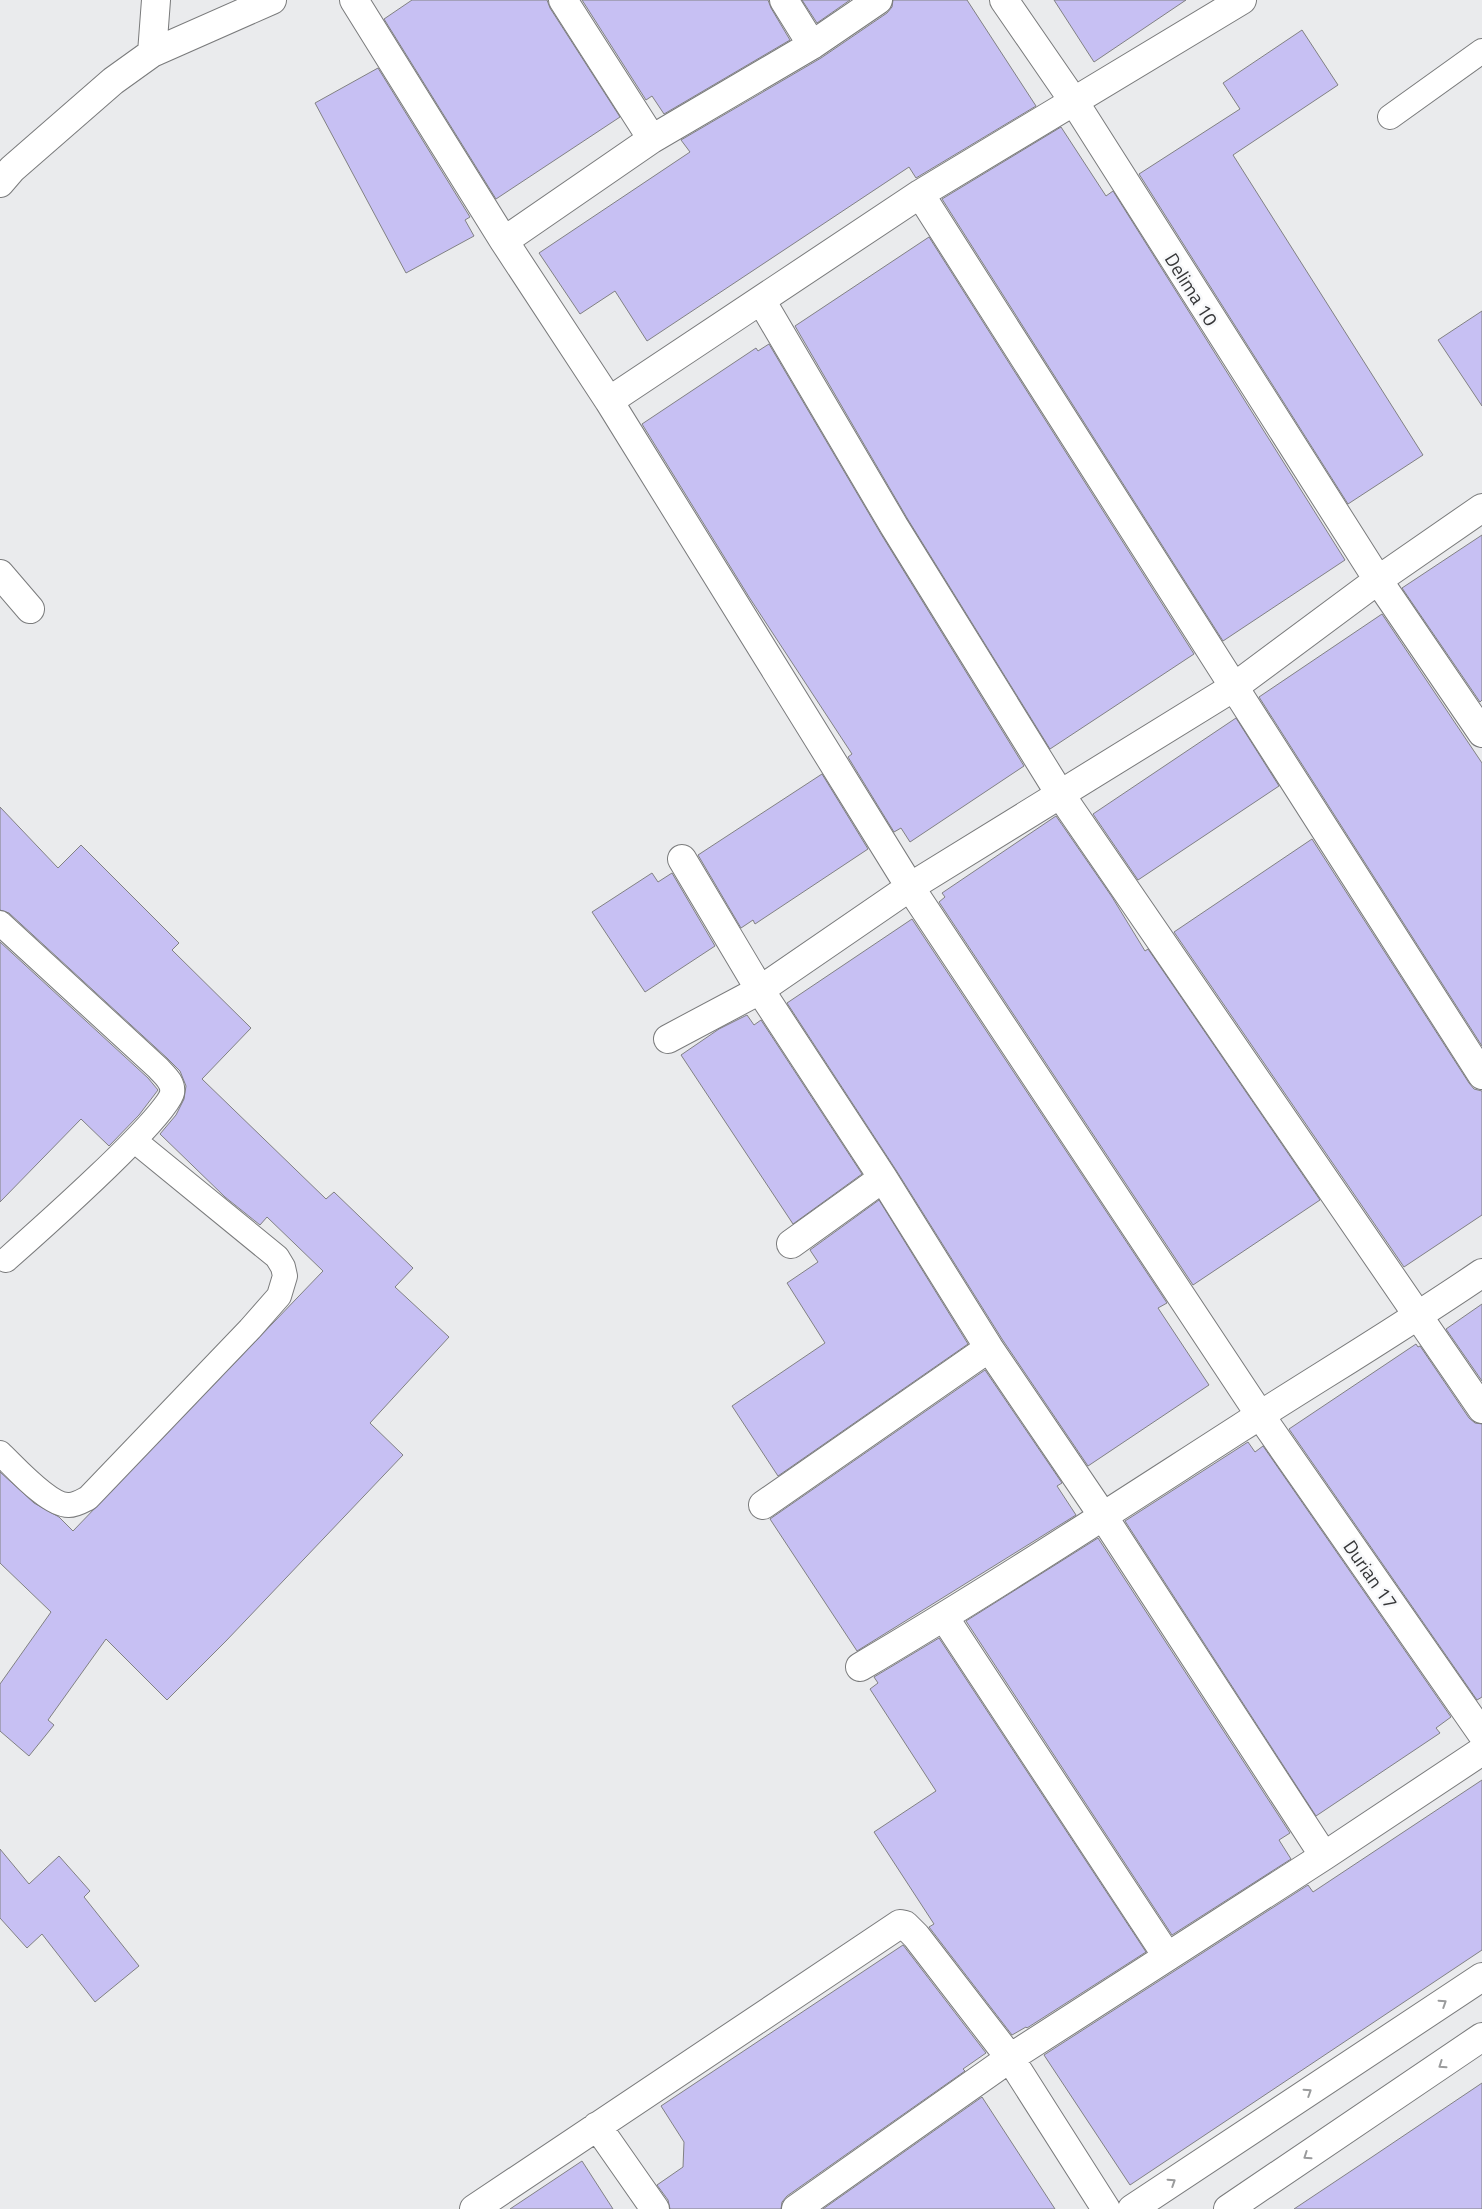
<svg xmlns="http://www.w3.org/2000/svg" width="1482" height="2209" font-family="'Titillium Web',sans-serif">
<style>
.building{fill:#c7c0f3;stroke:#818183}
.lines{fill:none;stroke-linecap:round;stroke-linejoin:round}
.service-casing{stroke:#7a7b7c;stroke-width:26}
.minor-casing{stroke:#7a7b7c;stroke-width:30}
.service{stroke:#fff;stroke-width:24}
.minor{stroke:#fff;stroke-width:28}
.oneway{stroke:#9a9b9c}
.labels{text-anchor:middle;dominant-baseline:central;stroke-width:5;stroke-linejoin:round;paint-order:stroke}
.street-label{font-size:19px;fill:#363738;stroke:#f7f8fa}
</style>
<rect width="100%" height="100%" fill="#eaebed"/>
<path class="building" d="M412,0H547L550,8L620,117L496,199L384,19Z
M582,0H768L771,8L790,40L664,114L652,96L646,100Z
M802,0H850L817,23Z
M893,0H967L1036,106L916,178L909,167L647,341L615,291L580,314L539,253L690,152L681,140L821,58L887,13L892,7Z
M1054,0H1186L1094,62Z
M1302,30L1338,85L1233,155L1423,455L1348,504L1139,174L1240,109L1223,83Z
M378,68L470,217L465,220L474,236L406,273L315,103Z
M1061,127L1106,196L1113,191L1345,560L1223,641L942,199Z
M929,237L1194,654L1050,749L907,518L795,326Z
M1482,311V406L1438,340Z
M769,344L881,534L1024,766L910,842L901,828L894,832L848,757L852,754L749,597L642,424L756,348L758,351Z
M1482,535V700L1480,702L1402,588Z
M1382,614L1482,763V1046L1259,697Z
M1236,718L1279,786L1138,880L1093,814Z
M822,774L868,849L755,924L753,920L741,928L698,855Z
M0,807L58,868L81,845L179,943L172,950L251,1028L202,1079L326,1199L334,1192L413,1268L395,1287L449,1337L370,1423L403,1455L226,1641L167,1700L106,1639L48,1720L54,1725L29,1756L0,1731V1684L51,1612L0,1563V1472L34,1503L59,1517L73,1531L323,1271L267,1217L260,1225L225,1197L160,1134L176,1115L184,1099L186,1086L180,1071L167,1058L9,913L0,910Z
M1056,816L1112,897L1145,951L1148,949L1320,1200L1193,1285L939,902L945,897L942,893Z
M1312,839L1469,1083L1474,1089L1482,1091V1215L1404,1267L1174,932Z
M652,873L658,882L672,873L715,946L645,992L592,912Z
M912,919L1167,1303L1158,1308L1209,1385L1088,1466L1002,1339L896,1170L787,1003Z
M0,942L148,1078L158,1090L139,1115L109,1146L81,1119L0,1202Z
M747,1015L754,1025L761,1020L862,1174L793,1224L681,1055L719,1029Z
M879,1200L968,1344L778,1476L732,1406L825,1343L787,1283L818,1262L810,1250Z
M1482,1304V1381L1446,1329Z
M1416,1344L1418,1347L1420,1346L1469,1418L1475,1423L1482,1424V1697L1477,1700L1289,1429Z
M985,1370L1062,1483L1057,1486L1076,1515L857,1651L770,1519Z
M1248,1442L1255,1452L1263,1446L1451,1717L1436,1728L1440,1733L1316,1816L1125,1521Z
M1098,1538L1290,1833L1279,1840L1291,1859L1172,1935L966,1621Z
M939,1638L1146,1952L1027,2028L1026,2027L1012,2035L929,1927L934,1924L874,1832L936,1791L870,1689L878,1683L874,1677Z
M1482,1780V1950L1130,2185L1044,2055L1308,1885L1313,1892Z
M0,1849L29,1884L59,1856L90,1891L84,1897L139,1966L95,2002L42,1934L27,1948L0,1918Z
M903,1945L986,2053L963,2069L965,2071L787,2196L782,2202L781,2209H670L668,2200L657,2185L683,2167L684,2142L661,2106Z
M1482,2083V2209H1294L1372,2157Z
M982,2097L1055,2209H823Z
M582,2161L613,2209H510Z"/>
<g class="lines">
<g class="service-casing">
<path id="service" d="M1390,117L1482,51
M0,923L158,1068C164,1075 174,1082 172,1093C169,1116 32,1237 6,1260
M0,1453C15,1467 49,1506 69,1505C76,1505 82,1501 88,1498L250,1329L279,1296L285,1276L283,1267L277,1257L135,1141"/>
</g>
<g class="minor-casing">
<path id="minor" d="M354,0L504,241L609,401L910,887L1260,1415L1482,1734
M563,0L652,139
M784,0L812,45
M1004,0L1075,103L1378,580L1482,733
M152,53L156,0
M0,183L12,169L113,81L152,53L272,0
M504,241L652,139L812,45L878,0
M761,300L894,526L1060,794L1482,1409
M609,401L920,194
M1482,508L1378,580L1234,687L1482,1075
M0,574L30,609
M682,859L760,990L883,1178L989,1348L1103,1516L1324,1856
M668,1039L760,990L910,887L1234,687L920,194L1242,0
M791,1244L883,1178
M763,1505L989,1348
M944,1617L1167,1956
M860,1667C989,1591 1114,1509 1240,1428C1321,1376 1403,1327 1482,1273
M597,2126L655,2209
M474,2209L900,1924L905,1925L916,1936L1010,2058L1106,2209
M796,2209L1010,2058L1324,1856L1482,1751
M1132,2209L1482,1977
M1228,2209L1482,2037"/>
</g>
<use href="#service" class="service"/>
<use href="#minor" class="minor"/>
</g>
<defs><path id="oneway-chevron" d="M-2-3.5L2.5 0L-2 3.5" fill="none" stroke-width="1.6" stroke-linecap="round" stroke-linejoin="round" transform="scale(1.25)"/></defs>
<g class="oneway">
<use href="#oneway-chevron" transform="translate(1443 2003) rotate(-33)"/>
<use href="#oneway-chevron" transform="translate(1442 2065) rotate(146)"/>
<use href="#oneway-chevron" transform="translate(1308 2092) rotate(-33)"/>
<use href="#oneway-chevron" transform="translate(1307 2156) rotate(146)"/>
<use href="#oneway-chevron" transform="translate(1172 2182) rotate(-33)"/>
</g>
<g class="labels">
<g class="street-label">
<text transform="translate(1192 289) rotate(58)">Delima 10</text>
<text transform="translate(1371 1574) rotate(55)">Durian 17</text>
</g>
</g>
</svg>
